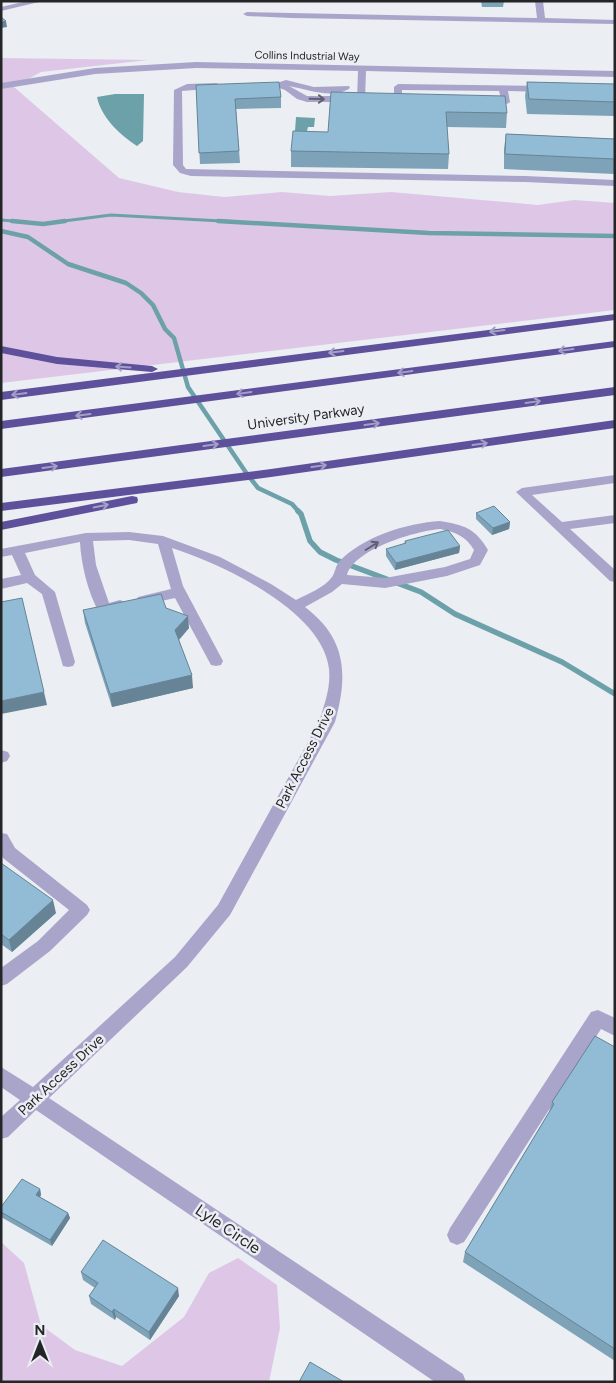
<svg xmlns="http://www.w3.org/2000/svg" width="616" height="1383" font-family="Figtree,sans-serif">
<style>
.green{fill:#dec7e6}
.water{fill:#6ca1a9}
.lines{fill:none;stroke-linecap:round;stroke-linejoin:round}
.stream-far2{stroke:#6ca1a9;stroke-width:3}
.stream-far1{stroke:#6ca1a9;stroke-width:4.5}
.stream{stroke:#6ca1a9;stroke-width:5.5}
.minor{fill:#a9a5ca;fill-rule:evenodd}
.highway{fill:#5e509b;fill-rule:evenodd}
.wall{fill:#7ea2b7}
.shaded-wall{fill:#668495}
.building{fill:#92bcd5;stroke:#668495}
.oneway{stroke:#605f70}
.oneway2{stroke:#a49fc7}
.labels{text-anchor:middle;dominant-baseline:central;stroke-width:5;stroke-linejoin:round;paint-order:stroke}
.far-street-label{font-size:11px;fill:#242526;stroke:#ebeef3}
.street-label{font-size:14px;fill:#242526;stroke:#ebeef3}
.near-street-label{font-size:16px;fill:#242526;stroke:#ebeef3}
</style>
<rect width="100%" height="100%" fill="#ebeef3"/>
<path class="green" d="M1,58L148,60L41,72L14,87L119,178L178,192L224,197L282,192L330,196L391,192L538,205L574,200L615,203V310L1,383Z
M1,1242L24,1263L41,1325L75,1350L122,1366L184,1317L209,1273L238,1258L277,1285L280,1328L269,1382H1Z"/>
<path class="water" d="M115,94H144L143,141L137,146C120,135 101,117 97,97Z
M296,117L315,118L314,127H308L307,131H295Z"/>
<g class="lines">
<path class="stream-far2" d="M1,220L25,222
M56,222L111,215L240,222"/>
<path class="stream-far1" d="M12,221L43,224L65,221
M218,221L429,233L615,236
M1,231L28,237L68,264L126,283L141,293L153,305L165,329L174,338L188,387L247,474L258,488L292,504L299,512"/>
<path class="stream" d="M298,511L301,514L310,541L320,552L336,560L421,592L455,614L562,662L615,694"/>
<path class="minor" d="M27,1H43L1,11V7Z
M535,1H543L545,18L615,20V24L292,18L247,16L243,14L247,12L537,18Z
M196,62L615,71V77L366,71L365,100L361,103L357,100L358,71L196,68L95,74L1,89V83L95,68Z
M286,80L314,87L349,86L350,88C333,100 307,89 289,86L307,96H350L354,99L350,102H307L297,99L285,90L271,85Z
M216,83L219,84V88L182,91L183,165L186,169L525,176L615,180V186L525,182L191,176L180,173L173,165L174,90L187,84Z
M398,84L547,86L551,89L547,92L508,91L510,102C506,106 493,106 489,102L493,99H501L499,91L402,90V100L398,103L394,100V87Z
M615,475V483L532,495L562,522L615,515V523L570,529L615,570V582L610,581L516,492L522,488Z
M440,521C464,525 475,528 488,550L480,565L447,576L385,588L342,584L332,592L305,607C347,639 348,675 335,722L230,915L187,967L49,1098L463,1374L466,1382H435L36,1110L8,1137L1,1139V1117L20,1100L1,1087V1067L33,1087L175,957L218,905L319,722C324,705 331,688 329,669C323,611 222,564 172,548L183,586L223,661L221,665L216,666L211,665L175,598L143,605L138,603L136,600L138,597L171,589L158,544L129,540L93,541L96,565L109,603L120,600L125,602L127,605L125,608L104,614L99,612C88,593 81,564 80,542L25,553L35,575L55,592L75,662L73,666L68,667L63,666L42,594L27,583L1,589V579L21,575L12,555L1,557V549L86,533L129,532L163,536L220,557L271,584L296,600C307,594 324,588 332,577C335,573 335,568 338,563C361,537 407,523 440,521ZM440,529C455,532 466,536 474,550L470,559L445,567L385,578L347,575C354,549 416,531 440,529Z
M1,750L8,752L10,756L7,761L1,763Z
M1,833L7,834L15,848L87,905L90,910L87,915L50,951L7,984L1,986V968L38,941L69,910L3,858L1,854Z
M598,1010L615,1018V1036L601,1029L464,1242L457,1245L450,1242L447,1235L450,1228L591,1012Z"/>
<path class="highway" d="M615,314V320L1,400V392Z
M615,341V347L1,429V421Z
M1,346L57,357L152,366L158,369L152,372L57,364L1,353Z
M615,387V395L1,477V469Z
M615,420V428L271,477L1,511V503L271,469Z
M132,496L137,497L138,500L137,503L1,530V522Z"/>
</g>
<path class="wall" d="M481,1H504L503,7H482Z
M527,82L615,84V116L527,114L525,96Z
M196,85L281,97V108L236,109L240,163L200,164Z
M331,92L507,113L506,128L447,127L449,154L448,169L291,167V151L328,132Z
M506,134L615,139V174L504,169V149Z
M476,513L510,522L509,529L492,535L476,519Z
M405,541L460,546L459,553L395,570L386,556V549L404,544Z
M166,608L189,628L179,640L193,688L112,707L85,623L83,610Z
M1,863L56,913L12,952L1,944Z
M615,1047V1361L463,1262L465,1252L549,1112L552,1102Z
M40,1189L41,1195L40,1197L68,1213L70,1218L52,1246L1,1217V1207Z
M81,1272L179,1296L150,1340L116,1317L115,1320L91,1304L89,1296L95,1288L83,1280Z"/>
<path class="shaded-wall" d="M6,21L7,27L1,28V22Z
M510,522L509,529L492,535L493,528Z
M460,546L459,553L395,570L396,563Z
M188,616L189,628L176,643L175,630Z
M192,675L193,688L112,707L110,694Z
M44,692L47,705L1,714V701Z
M53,900L56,913L12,952L9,940Z
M40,1189L41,1195L38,1200L36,1195Z
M68,1213L70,1218L52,1246L50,1240Z
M178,1288L179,1296L150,1340L149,1332Z
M114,1309L116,1317L115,1320L112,1312Z"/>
<path class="building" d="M1,17L6,21L1,22Z
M279,82L281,97L235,99L239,151L199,153L196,85Z
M527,82L615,84V102L529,99Z
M331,92L505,96L507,113L446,112L449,154L291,151L293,131L328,132Z
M506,134L615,139V159L505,154Z
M494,506L510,522L493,528L476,513Z
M448,530L460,546L396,563L386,549L406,543L405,541Z
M161,594L166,608L188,616L175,630L192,675L110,694L83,610Z
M22,598L44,692L1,701V602Z
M1,863L53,900L9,940L1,934Z
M595,1036L615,1047V1349L465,1252L554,1104L552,1102Z
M22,1179L40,1189L36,1195L68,1213L50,1240L1,1212V1207Z
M103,1240L178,1288L149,1332L114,1309L112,1312L89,1296L98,1283L81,1272Z
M310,1362L344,1382H299Z"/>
<defs><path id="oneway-shaft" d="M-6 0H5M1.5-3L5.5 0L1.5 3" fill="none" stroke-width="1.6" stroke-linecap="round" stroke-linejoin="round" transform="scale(1.25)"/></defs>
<g class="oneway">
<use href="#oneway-shaft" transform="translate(317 99) rotate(1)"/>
<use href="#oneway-shaft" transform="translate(372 546) rotate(-32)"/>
</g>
<g class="oneway2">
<use href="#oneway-shaft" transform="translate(497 331) rotate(173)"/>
<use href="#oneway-shaft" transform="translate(566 350) rotate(172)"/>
<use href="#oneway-shaft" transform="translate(336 352) rotate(173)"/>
<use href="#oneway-shaft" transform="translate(123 367) rotate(-176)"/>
<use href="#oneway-shaft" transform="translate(405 372) rotate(172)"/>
<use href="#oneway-shaft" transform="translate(244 393) rotate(172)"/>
<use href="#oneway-shaft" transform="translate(19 394) rotate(172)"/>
<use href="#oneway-shaft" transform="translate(533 402) rotate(-8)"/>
<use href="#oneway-shaft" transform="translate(83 415) rotate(173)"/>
<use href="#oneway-shaft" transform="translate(372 424) rotate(-8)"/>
<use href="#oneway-shaft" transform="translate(480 444) rotate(-8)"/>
<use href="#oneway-shaft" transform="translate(211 445) rotate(-8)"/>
<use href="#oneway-shaft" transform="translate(319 466) rotate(-8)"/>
<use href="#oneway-shaft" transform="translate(50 467) rotate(-8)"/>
<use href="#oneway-shaft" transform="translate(101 506) rotate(-11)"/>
</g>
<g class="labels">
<g class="far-street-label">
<text transform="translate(307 56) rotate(1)">Collins Industrial Way</text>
</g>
<g class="street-label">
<text transform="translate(306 417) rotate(-8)">University Parkway</text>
<text transform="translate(305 758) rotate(-63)">Park Access Drive</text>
<text transform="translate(61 1075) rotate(-43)">Park Access Drive</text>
</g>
<g class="near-street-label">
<text transform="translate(228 1229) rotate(34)">Lyle Circle</text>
</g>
</g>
<rect width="616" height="1383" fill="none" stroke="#242526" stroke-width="5"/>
<g transform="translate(40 1343)" stroke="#ebeef3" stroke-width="4" paint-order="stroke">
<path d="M0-4L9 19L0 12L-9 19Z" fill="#242526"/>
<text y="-8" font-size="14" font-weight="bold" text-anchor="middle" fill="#242526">N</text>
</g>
</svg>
